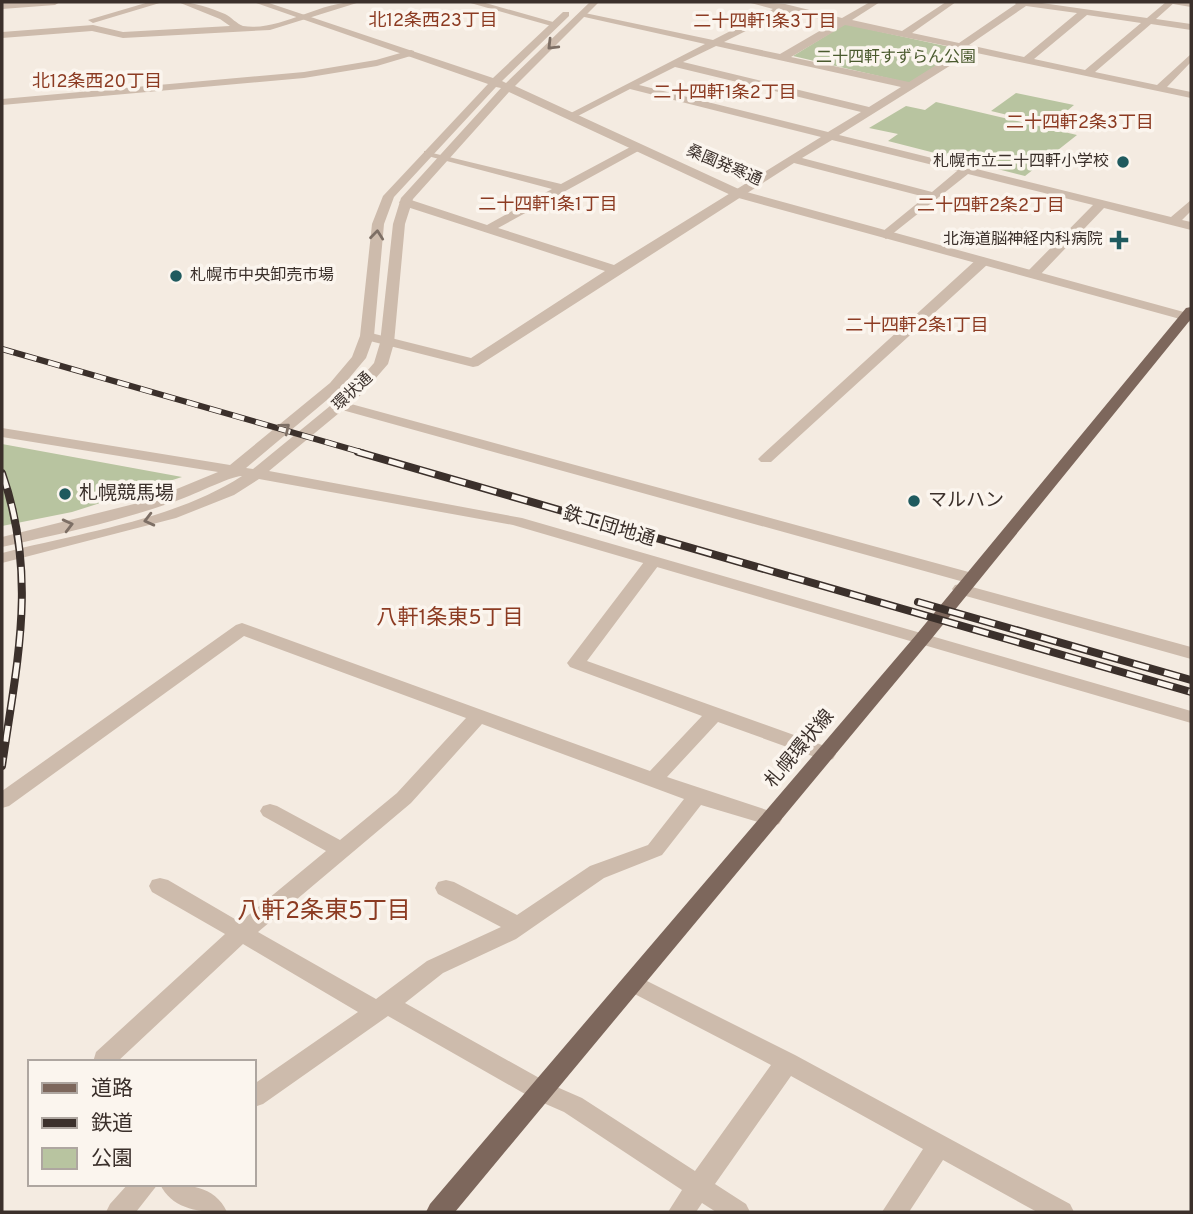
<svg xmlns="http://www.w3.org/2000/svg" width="1193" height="1214" font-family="Overpass,'Noto Sans JP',sans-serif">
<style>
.green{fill:#b8c4a0}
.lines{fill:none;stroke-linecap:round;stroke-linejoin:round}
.minor{fill:#cdbbac;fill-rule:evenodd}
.tertiary{fill:#cdbbac;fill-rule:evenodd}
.primary{fill:#7d675c;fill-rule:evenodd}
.rail-far1-casing{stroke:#3b302b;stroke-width:6}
.rail-casing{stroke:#3b302b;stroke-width:8}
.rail-far1{stroke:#fbf5ee;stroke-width:4.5;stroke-dasharray:12;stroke-linecap:butt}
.rail{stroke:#fbf5ee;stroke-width:5;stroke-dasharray:16;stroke-linecap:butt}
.oneway{stroke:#7d6f65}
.poi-dot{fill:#1f5a5e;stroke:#fbf5ee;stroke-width:2.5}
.labels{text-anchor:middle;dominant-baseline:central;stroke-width:7;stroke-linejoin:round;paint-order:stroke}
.far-park-label{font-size:16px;fill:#4a5a2e;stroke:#fbf5ee}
.far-poi-label{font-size:16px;fill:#3b302b;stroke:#fbf5ee;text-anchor:end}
.far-street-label{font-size:16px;fill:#3b302b;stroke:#fbf5ee}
.far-neighbourhood-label{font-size:18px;fill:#8c3b22;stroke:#fbf5ee}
.poi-label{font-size:19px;fill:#3b302b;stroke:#fbf5ee;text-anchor:start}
.street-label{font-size:19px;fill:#3b302b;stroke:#fbf5ee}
.neighbourhood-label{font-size:21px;fill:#8c3b22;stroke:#fbf5ee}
.near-neighbourhood-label{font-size:24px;fill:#8c3b22;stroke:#fbf5ee}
</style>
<rect width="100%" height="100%" fill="#f4ebe1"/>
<path class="green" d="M845,24L959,49L961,50L909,83L793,56Z
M1016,93L1074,105L1050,125L991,111Z
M936,102L1077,135L1025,176L888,141L898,134L869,128L906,106L925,110Z
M2,444L182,477L72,512L2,526Z"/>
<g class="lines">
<path class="minor" d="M22,2H60L55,5L2,9V3Z
M149,2H163L93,23L88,20Z
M178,2C194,2 210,8 225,14C231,17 237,24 243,26C280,32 320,0 360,2L270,30L123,38L92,31L2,38V32L93,25L123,32L230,26L220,19Z
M467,2H482L560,24L555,27Z
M747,2L785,4L842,18L870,2H880L852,20L902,31L946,2H956L912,33L959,43L1016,4L1014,2H1035L1147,18L1166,2H1175L1156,19L1191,24V30L1151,24L1095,72L1157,85L1191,54V62L1167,87L1191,92V98L972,52L839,135L1171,217L1191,200V211L1182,220L1191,222V230L1104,208L1038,277L1033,278L1027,274L1028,271L1093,205L968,174L886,239L880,235L882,232L925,197L794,163L478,366L473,367L362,339V333L367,332L471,358L605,271L401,205L399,202L405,198L487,225L552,189L424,155V151L561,184L634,145H642V149L498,228L614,265L821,137L630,89L574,118L565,116L705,44L580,16V12L713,40L773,9ZM1026,6L1077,13L1024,57L969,45ZM783,12L835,22L780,54L724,42ZM1087,15L1141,23L1085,70L1034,59ZM845,25L962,49L909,82L791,57ZM716,46L901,87L869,107L683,62ZM675,67L861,112L828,132L639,85ZM832,140L957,171L932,192L802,158Z
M411,50L414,51V55L377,66L304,78L2,105V99L304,72L376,60Z
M983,257L989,261L988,264L771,462H761L758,459L761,456L978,258Z
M340,401L976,574L979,578L970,583L964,582L335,408L333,405L335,402Z
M653,557L661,562L587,661L833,749L836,754L833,759L826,761L718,722L667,777L779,814L782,819L779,824L772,826L701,805L662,855L604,878L516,939L443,973L405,1003L550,1084L582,1098L695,1171L771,1065L625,989L622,983L625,977L633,974L795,1055L1070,1204L1074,1212H1037L943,1160L909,1212H882L923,1149L791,1076L715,1184L746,1204L750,1212H716L702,1203L696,1212H668L682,1190L564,1112L532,1098L388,1016L263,1104L254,1107V1084L358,1012L243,944L117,1062H93L96,1052L225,934L152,892L149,886L152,880L160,878L168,880L240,922L326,851L263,816L260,811L263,806L270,804L277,806L340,840L397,793L466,718L244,636L9,806L2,808V791L236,625L242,623L650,771L702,716L570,667L567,663L647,558ZM482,724L684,799L648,845L590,866L517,915L454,882L446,880L438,882L435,888L438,894L501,927L427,961L376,999L258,932L411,803Z
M961,584L1191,647V659L955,593L952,589L955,585Z
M128,1184H158L136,1212H106L110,1204Z
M160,1184C186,1184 215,1185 227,1212C202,1213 172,1210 160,1184Z"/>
<path class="tertiary" d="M253,2H266L493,78L563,12H569V16L502,81L506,83L590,2H599L515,86L743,191L1191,314V322L735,197L509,92L413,199L405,224L394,343L388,364L362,394L269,471L522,518L1191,711V723L513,525L259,479L234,495L176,518L2,563V553C79,533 174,520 242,476C233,475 189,497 176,501C121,521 59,534 2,547V537L150,500L218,472L2,437V428L230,465L330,383L352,357L360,336L372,224L383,196L488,84ZM496,87L501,88L401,198L393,224L380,343L374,363L352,388L253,469L246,468L340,389L366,358L374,336L384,224L394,197Z
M1172,2H1191V7L1173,4Z"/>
<path class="primary" d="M1191,307V319L928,643L455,1212H426L430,1204L916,635L1186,308Z"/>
<g class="rail-far1-casing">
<path id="rail-far1" d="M2,349L364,453"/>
</g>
<g class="rail-casing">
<path id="rail" d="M358,452L1191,692
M2,473C38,576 17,661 2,766
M918,602L1191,680"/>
</g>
<use href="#rail-far1" class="rail-far1"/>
<use href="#rail" class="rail"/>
</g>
<defs><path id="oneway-chevron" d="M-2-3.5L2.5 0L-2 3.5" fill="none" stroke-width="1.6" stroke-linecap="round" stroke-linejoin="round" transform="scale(1.75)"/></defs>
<g class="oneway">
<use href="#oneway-chevron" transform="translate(552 45) rotate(135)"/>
<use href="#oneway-chevron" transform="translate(377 235) rotate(-84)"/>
<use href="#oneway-chevron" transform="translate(285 428) rotate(-39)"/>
<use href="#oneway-chevron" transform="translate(149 520) rotate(166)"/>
<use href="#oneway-chevron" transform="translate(68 525) rotate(-14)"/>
</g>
<g class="poi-dot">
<circle cx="1123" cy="162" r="7"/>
<path d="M1115.5 229.5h7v7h7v7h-7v7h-7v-7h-7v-7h7z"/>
<circle cx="176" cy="276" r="7"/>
<circle cx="65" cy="494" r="7"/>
<circle cx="914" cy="501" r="7"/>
</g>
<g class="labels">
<g class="far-park-label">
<text x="896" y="58">二十四軒すずらん公園</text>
</g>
<g class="far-poi-label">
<text x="1109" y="162">札幌市立二十四軒小学校</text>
<text x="1103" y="240">北海道脳神経内科病院</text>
<text x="190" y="276" text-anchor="start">札幌市中央卸売市場</text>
</g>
<g class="far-street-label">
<text transform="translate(724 166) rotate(23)">桑園発寒通</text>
<text transform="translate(353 392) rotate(-43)">環状通</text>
</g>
<g class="far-neighbourhood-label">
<text x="433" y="21">北12条西23丁目</text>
<text x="765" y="22">二十四軒1条3丁目</text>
<text x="97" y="82">北12条西20丁目</text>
<text x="725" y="93">二十四軒1条2丁目</text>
<text x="1080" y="123">二十四軒2条3丁目</text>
<text x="548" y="205">二十四軒1条1丁目</text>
<text x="991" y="206">二十四軒2条2丁目</text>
<text x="917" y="326">二十四軒2条1丁目</text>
</g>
<g class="poi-label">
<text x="79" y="494">札幌競馬場</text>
<text x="928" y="501">マルハン</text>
</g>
<g class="street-label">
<text transform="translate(609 527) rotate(17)">鉄工団地通</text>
<text transform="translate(800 749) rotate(-50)">札幌環状線</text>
</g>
<g class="neighbourhood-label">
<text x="450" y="618">八軒1条東5丁目</text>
</g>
<g class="near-neighbourhood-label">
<text x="324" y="912">八軒2条東5丁目</text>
</g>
</g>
<rect width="1193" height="1214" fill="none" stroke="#3b302b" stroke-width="7"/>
<rect x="28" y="1060" width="228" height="126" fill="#fbf5ee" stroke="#aea6a0" stroke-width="2"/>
<rect x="42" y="1083" width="35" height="10" fill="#7d675c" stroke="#aea6a0" stroke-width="2"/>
<text x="91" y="1095" font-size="21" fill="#3b302b">道路</text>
<rect x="42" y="1118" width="35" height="10" fill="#3b302b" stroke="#aea6a0" stroke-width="2"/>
<text x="91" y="1130" font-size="21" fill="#3b302b">鉄道</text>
<rect x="42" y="1148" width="35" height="21" fill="#b8c4a0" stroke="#aea6a0" stroke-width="2"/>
<text x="91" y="1165" font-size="21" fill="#3b302b">公園</text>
</svg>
